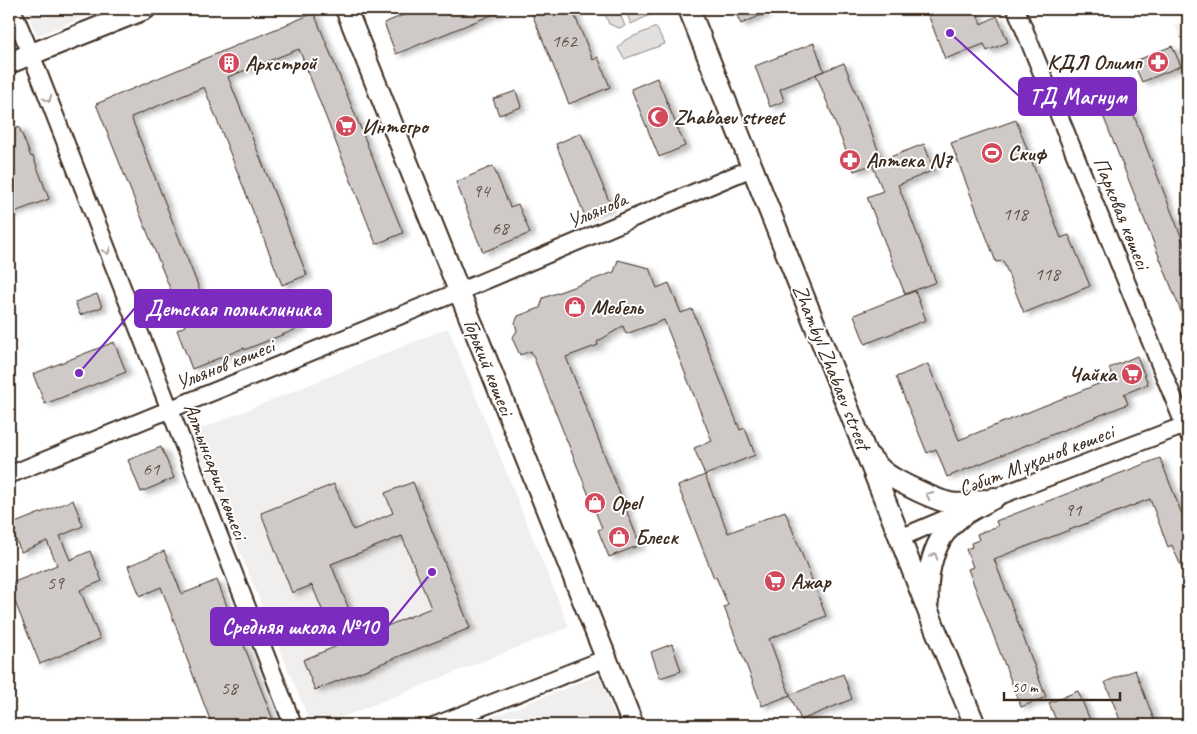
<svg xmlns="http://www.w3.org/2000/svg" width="1197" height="734" font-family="Caveat,sans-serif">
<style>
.built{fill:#f1efee}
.green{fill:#e2e0de;stroke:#8e857e}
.building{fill:#cfcac7;stroke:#3b2a1e;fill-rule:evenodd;filter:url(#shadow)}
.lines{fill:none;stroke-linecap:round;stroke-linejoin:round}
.minor-casing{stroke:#3b2a1e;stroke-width:20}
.major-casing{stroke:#3b2a1e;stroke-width:24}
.minor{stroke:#fff;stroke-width:16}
.major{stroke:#fff;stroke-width:20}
.oneway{stroke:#a79f9a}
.labels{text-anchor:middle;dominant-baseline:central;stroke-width:4;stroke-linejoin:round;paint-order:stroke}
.number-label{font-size:19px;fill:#605248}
.poi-label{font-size:21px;font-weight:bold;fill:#3b2a1e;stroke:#fff;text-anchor:start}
.street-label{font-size:21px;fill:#3b2a1e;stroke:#fff}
.leader{fill:none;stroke:#7b2cbf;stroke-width:2}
.callout-dot{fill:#7b2cbf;stroke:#fff;stroke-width:2}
.callout{fill:#7b2cbf;stroke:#7b2cbf;stroke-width:2}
.callout-label{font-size:22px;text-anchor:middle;font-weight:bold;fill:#fff}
</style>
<defs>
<filter id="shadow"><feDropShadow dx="5.5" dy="3" stdDeviation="2.5" flood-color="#0004"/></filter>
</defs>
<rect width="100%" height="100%" fill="#fff"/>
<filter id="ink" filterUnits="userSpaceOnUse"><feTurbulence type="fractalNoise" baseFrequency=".02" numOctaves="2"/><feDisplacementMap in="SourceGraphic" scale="10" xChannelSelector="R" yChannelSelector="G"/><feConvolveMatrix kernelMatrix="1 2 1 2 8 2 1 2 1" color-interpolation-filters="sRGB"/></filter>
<g filter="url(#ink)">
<path class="built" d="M26,9H104L37,36Z
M1188,19V58L1175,25Z
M448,328L569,627L323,725H311L191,433Z
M599,675L618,725H472Z"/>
<path class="green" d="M603,9H618L625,26L619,28L609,24Z
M625,9H653L654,13L631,24Z
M656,27L665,44L624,59L618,48L625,40Z"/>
<path class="building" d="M418,9H506L396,54L384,23Z
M530,9H572L593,60L598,57L610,87L569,104Z
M734,9H775L741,24Z
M926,9H975L981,24L997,16L1008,42L987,51L984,44L945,59Z
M314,13L403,233L376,244L299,49L228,77L307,275L282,285L204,87L131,117L210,316L216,314L219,320L259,304L267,314L293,304L302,327L244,350V348L192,369L177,330L185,326L96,104Z
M814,43L824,71L780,89L784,101L770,107L755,66Z
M1172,46L1181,66L1142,82L1133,62Z
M844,63L882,160L924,144L934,170L898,185L936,282L905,294L867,197L883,191L872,164H874L854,171L816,74Z
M657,78L685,146L659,157L631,89Z
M516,91L521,107L499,115L493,99Z
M1125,93L1188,254V329L1098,103Z
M1016,120L1061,238L1069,235L1090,286L1024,313L1003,261L996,262L951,143Z
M19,127L31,157L33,156L49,199L9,214V132Z
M581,133L611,206L585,216L556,144Z
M493,166L510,207L518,204L530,233L483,252L471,224L472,223L456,182Z
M618,260L649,268L657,288L669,283L681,313L692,309L740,430L745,428L755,455L705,475L694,448L712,441L664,320L626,334L623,326L597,342L598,345L566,357L640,545L609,557L598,530L602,528L531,351L520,355L512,338L517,331L515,323L518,316L540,308L543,298L614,272Z
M915,291L926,320L865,344L854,315Z
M97,294L102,307L80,315L75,302Z
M114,342L126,372L45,404L33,374Z
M1137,356L1148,384L1124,394L1128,404L947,477L936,449L927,453L896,377L928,364L959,440L1113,378L1109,368Z
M161,447L174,478L141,492L128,460Z
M1160,458L1188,530V583L1172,545L1168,547L1150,499L994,559L1046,697L1021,707L968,569L973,567L966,549L972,547L971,543L979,540L977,534L998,526L996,521Z
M705,475L728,533L785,511L826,616L769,639L790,695L762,706L724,607L728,605L716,577L714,578L678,486Z
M413,482L470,628L315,690L303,660L337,646L312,585L292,593L261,513L334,484L353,530L393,513L385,493ZM402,536L431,608L360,637L331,564Z
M73,500L83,526L60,536L70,560L90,551L102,581L80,590L100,639L40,664L9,587V584L57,565L47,541L21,552L10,525Z
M164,551L182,594L217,580L236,630H238L275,725H212L184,651L185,650L161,587L140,596L128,566Z
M672,644L681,671L660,678L651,652Z
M1135,670L1156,725H1122L1105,682Z
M843,674L852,699L801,720L790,695Z
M1078,691L1092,725H1058L1049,703Z"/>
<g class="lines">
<g class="minor-casing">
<path id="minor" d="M12,9L31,54L293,725
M1016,9L1188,434
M9,475L458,292L752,168
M900,538L994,498L1188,424
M436,725L607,658"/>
</g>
<g class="major-casing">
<path id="major" d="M346,9L633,725
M689,9L900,538L932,621L975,725
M9,63L145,9
M870,457C874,462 878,467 883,471C895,481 935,500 950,503C961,505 973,503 984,500
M928,602C926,574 933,539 957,520C967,511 982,505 994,498"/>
</g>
<use href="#minor" class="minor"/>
<use href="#major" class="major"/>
</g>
<defs><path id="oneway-chevron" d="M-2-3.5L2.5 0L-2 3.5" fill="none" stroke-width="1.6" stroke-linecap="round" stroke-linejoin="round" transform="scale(1.25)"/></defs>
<g class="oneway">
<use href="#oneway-chevron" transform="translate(48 99) rotate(69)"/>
<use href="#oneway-chevron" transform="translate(107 251) rotate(69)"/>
<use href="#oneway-chevron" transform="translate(929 495) rotate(-154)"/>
<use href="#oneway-chevron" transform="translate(934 556) rotate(-72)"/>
</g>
</g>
<defs>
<g id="pharmacy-disc" transform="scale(1.125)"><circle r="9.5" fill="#d1495b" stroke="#fff"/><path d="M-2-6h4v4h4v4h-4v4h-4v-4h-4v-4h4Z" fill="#fff"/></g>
<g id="building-disc" transform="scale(1.125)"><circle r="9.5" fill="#d1495b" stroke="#fff"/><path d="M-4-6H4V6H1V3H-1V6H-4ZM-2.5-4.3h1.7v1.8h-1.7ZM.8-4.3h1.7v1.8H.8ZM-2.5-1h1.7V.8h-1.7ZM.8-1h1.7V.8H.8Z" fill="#fff"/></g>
<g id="mosque-disc" transform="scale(1.125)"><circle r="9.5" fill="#d1495b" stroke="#fff"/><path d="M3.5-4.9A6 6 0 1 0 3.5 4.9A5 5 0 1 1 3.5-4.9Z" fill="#fff"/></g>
<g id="supermarket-disc" transform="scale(1.125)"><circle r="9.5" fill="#d1495b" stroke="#fff"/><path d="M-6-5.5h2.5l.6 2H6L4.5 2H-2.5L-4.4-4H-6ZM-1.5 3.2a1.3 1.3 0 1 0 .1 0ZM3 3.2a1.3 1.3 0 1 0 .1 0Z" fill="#fff"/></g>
<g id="stadium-disc" transform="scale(1.125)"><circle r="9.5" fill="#d1495b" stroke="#fff"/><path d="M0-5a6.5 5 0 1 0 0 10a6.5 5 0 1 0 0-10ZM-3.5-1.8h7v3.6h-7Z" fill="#fff"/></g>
<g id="shop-disc" transform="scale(1.125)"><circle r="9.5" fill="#d1495b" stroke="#fff"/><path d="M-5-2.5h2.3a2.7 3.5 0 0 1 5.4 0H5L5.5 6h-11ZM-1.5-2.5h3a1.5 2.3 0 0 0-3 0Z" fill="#fff"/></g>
</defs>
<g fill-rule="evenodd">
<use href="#pharmacy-disc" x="1158" y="62"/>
<use href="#building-disc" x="229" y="63"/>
<use href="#mosque-disc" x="658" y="117"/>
<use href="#supermarket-disc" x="346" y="126"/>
<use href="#stadium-disc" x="992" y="153"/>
<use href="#pharmacy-disc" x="850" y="160"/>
<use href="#shop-disc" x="575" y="307"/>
<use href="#supermarket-disc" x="1132" y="374"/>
<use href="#shop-disc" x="595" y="503"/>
<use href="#shop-disc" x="619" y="537"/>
<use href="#supermarket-disc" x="775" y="581"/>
</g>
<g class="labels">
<g class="number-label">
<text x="564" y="41">162</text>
<text x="481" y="191">94</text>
<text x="1015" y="214">118</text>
<text x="500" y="228">68</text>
<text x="1047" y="274">118</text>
<text x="151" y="469">61</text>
<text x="1073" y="510">91</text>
<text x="55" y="583">59</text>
<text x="229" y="688">58</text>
</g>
<g class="poi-label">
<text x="1142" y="62" text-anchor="end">КДЛ Олимп</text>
<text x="245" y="63">Архстрой</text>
<text x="674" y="117">Zhabaev street</text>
<text x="362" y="126">Интегро</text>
<text x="1008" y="153">Скиф</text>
<text x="866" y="160">Аптека N7</text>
<text x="591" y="307">Мебель</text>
<text x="1116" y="374" text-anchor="end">Чайка</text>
<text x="611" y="503">Opel</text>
<text x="635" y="537">Блеск</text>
<text x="791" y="581">Ажар</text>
</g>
<g class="street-label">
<text transform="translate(597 210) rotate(-23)">Ульянова</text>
<text transform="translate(1122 213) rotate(68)">Парковая көшесі</text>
<text transform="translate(225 364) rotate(-22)">Ульянов көшесі</text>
<text transform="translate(489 367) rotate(68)">Горький көшесі</text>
<text transform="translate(832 367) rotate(68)">Zhambyl Zhabaev street</text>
<text transform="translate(1036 460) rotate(-21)">Сәбит Мұқанов көшесі</text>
<text transform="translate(216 471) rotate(69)">Алтынсарин көшесі</text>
</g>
</g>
<path class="leader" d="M950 33L1019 96M79 373L135 308M432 572L388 626"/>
<g class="callout-dot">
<circle cx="950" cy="33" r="5"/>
<circle cx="79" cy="373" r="5"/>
<circle cx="432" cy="572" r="5"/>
</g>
<g class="callout">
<rect x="1019" y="78" width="117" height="37" rx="5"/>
<rect x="135" y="290" width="196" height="37" rx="5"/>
<rect x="211" y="608" width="177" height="37" rx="5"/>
</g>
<g class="callout-label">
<text x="1078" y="104">ТД Магнум</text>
<text x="233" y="316">Детская поликлиника</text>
<text x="300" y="634">Средняя школа №10</text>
</g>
<rect width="1197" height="734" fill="none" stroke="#fff" stroke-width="30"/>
<rect x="15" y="15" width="1167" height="704" fill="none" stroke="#3b2a1e" stroke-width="2" filter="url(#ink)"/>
<path d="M1004 692v8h116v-8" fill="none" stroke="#3b2a1e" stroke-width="2.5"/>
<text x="1012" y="692" font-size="15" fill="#3b2a1e" stroke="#ffffff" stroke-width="4" paint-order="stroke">50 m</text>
</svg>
